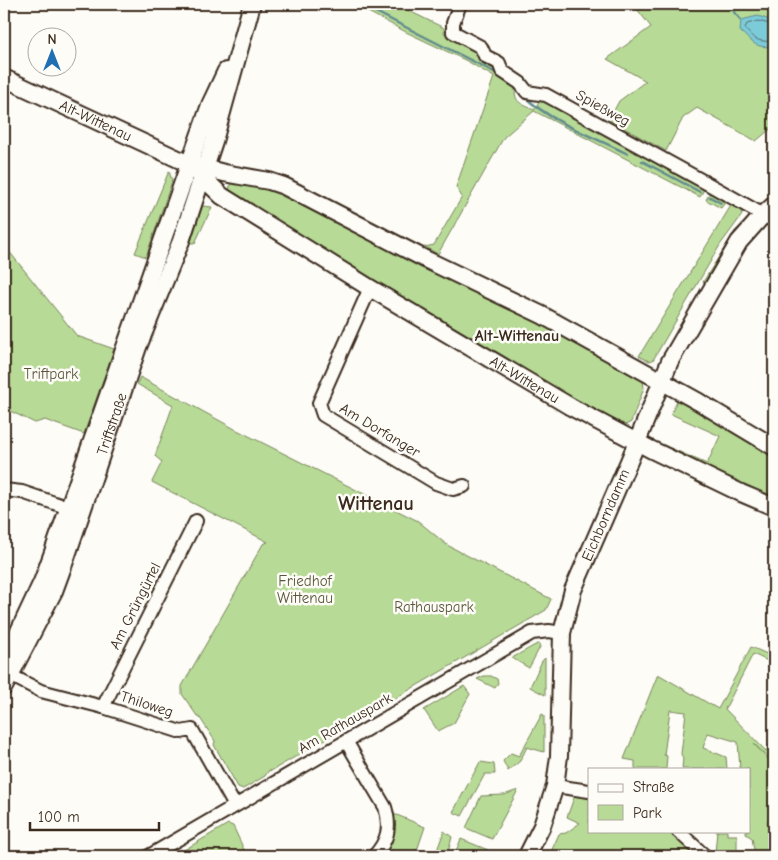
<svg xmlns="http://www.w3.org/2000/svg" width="778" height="860" font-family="'Comic Neue',sans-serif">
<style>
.green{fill:#b7db96;stroke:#79825a}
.water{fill:#7ccbd9;stroke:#628b8e}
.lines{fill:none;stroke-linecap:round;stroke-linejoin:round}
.shore{stroke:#556a69;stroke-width:1}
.stream{stroke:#628b8e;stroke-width:2.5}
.minor-casing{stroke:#3b2a1e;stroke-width:16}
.major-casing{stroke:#3b2a1e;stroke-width:20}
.minor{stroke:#fdfcf7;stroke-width:12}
.major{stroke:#fdfcf7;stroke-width:16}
.labels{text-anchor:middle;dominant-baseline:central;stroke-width:5;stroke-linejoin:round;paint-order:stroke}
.street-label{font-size:15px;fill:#3b2a1e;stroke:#fdfcf7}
.park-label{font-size:15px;fill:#5a563c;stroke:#fdfcf7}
.neighbourhood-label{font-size:16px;font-weight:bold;fill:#3b2a1e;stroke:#fdfcf7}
.district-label{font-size:20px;font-weight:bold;fill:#3b2a1e;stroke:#fdfcf7}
</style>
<rect width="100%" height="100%" fill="#fdfcf7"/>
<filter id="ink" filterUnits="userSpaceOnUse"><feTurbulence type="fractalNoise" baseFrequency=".02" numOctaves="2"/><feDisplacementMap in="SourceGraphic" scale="10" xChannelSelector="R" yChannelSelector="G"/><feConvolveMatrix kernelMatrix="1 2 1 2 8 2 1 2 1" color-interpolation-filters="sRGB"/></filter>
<g filter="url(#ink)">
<path class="green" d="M353,4H395L444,28V33L477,50L496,65L515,86C514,103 520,103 534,110L539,102L543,101L704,189L700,197L534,111L504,137L438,254L425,247L434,245L462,197L456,187L494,77L467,61L406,32Z
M633,4H774V126L756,141L697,108L683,118L666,151L609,120L619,101L646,81L607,59L651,27Z
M169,171L172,181L146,257L135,253Z
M234,182L272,188L550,324L645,377L643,381L644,388L631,422L624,426L500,361L229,191L230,186Z
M710,192L726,201L721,208L706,200Z
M732,204L741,210L742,215L720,245L653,360L649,361L639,356Z
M202,206L212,207L195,243H192L191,241Z
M750,218L743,229L735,233L705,283L703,282L735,231Z
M4,245L77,336L114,349L84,434L45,420L35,423L6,409L4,410Z
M140,377L233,428L418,521L447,545L551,599L546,610L271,771L269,770L265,776L243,789L238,787L214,745L215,741L200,718L197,716L182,694V686L263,544L268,542L152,482L162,462L155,456L173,405L137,384Z
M679,396L774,453V501L655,446L657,442L707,464L720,436L671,414Z
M537,644H539L540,647L529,668L512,658Z
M751,647L774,657V664L753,654L725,709L766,751L774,736V763L754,744L774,765V805L767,823L774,825V856H755L752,838L746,834V831H749V769H740L738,742L708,733L703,748L726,757L727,769H682L683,758L681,754L686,712L670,710L664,755L667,756L666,769H636L635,768V761L624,759L658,674L718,709Z
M545,658V695L530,687L542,661Z
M484,676H491L497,679L498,683L495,688L477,679Z
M464,686L470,694L454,723L438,731L424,710Z
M542,714L544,715V752L527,747L520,761L508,771L503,761L511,753L519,756Z
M480,762L494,764L495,774H485L462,816L453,812Z
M518,790L492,839L466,828L481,796L504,795Z
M575,795L589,796V831H670L698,856H555L550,854L559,834L566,833L580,823L567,817Z
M391,815H397L425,827L415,856H377Z
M228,824L233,826L247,856H174Z
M444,831L452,837L447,856H435Z
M717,831H727V835H737V856H719L715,853Z
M461,839L488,850L485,856H454Z"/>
<path class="water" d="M758,16L773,21L774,46C756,49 753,43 740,31L741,20Z"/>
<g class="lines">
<path class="shore" d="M774,25L758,21L747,24L745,28C754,41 760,42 774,41"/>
<path class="stream" d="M360,4L498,74
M726,4L731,9
M734,12L741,20
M525,97C552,123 595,137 628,154
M642,161L700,192
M710,197L721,203"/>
<g class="minor-casing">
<path id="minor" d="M460,4L453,23V32L481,47L485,56L499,63L502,71L520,83L527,92L546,95L710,185L774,221
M370,288L319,403L323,415L436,483L453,489L464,486
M4,490L22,492L69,508
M4,672L41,691L103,707L181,732L192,730L235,806
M103,707L196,521
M346,741L385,807C391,827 388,841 374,856
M555,786L589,791
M678,831L705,856
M149,856L532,633L549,631L562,633"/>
</g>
<g class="major-casing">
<g id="major">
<path id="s1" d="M4,78L189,164L224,173L269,181L284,186L427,260L542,315L699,402L774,447"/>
<path id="s2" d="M196,171L222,196L370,288L571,407L650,449L741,493L774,507"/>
<path d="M4,663L42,582L52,555L183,182L210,105L226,71"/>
<path id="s3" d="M4,687L54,591L65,561L138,347L181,241L214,141L252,4"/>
<path id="s4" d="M527,856L542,826L555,786L559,756L562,633L573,590L630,459L670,361L739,242L763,215L774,205"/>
</g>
</g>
<use href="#minor" class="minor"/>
<use href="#major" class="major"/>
</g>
</g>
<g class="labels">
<g class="street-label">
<text transform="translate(603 108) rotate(29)">Spießweg</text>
<text stroke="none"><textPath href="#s1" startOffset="101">Alt-Wittenau</textPath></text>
<text stroke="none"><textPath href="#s2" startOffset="390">Alt-Wittenau</textPath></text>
<text stroke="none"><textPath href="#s3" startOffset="285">Triftstraße</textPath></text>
<text transform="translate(380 430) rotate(31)">Am Dorfanger</text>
<text stroke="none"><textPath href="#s4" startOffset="355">Eichborndamm</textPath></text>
<text transform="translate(135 606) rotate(-63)">Am Grüngürtel</text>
<text transform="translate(147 704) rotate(18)">Thiloweg</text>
<text transform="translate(345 723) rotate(-30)">Am Rathauspark</text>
</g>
<g class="park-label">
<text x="51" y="374">Triftpark</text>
<text x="305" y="581">Friedhof<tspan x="305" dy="17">Wittenau</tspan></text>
<text x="434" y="607">Rathauspark</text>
</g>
<g class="neighbourhood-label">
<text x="517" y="336">Alt-Wittenau</text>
</g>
<g class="district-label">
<text x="376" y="503">Wittenau</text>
</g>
</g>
<rect width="778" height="860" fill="none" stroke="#fdfcf7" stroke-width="20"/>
<rect x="10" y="10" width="758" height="840" fill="none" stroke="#3b2a1e" stroke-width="2" filter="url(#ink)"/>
<rect x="588" y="768" width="162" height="65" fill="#fdfcf7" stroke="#afa8a0"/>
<rect x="598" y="784" width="25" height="8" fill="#fdfcf7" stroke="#afa8a0"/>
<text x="633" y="792" font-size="15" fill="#3b2a1e">Straße</text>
<rect x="598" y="805" width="25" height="15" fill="#b7db96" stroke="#afa8a0"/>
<text x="633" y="818" font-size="15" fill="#3b2a1e">Park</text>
<g transform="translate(52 52)"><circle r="24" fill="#fdfcf7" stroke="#afa8a0"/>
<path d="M0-4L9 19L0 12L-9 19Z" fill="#1f6fb2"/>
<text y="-8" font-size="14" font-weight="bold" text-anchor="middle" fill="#3b2a1e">N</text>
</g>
<path d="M30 822v8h129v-8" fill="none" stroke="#3b2a1e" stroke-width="2.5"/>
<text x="38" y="822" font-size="15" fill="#3b2a1e" stroke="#fdfcf7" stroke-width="4" paint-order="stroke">100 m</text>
</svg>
